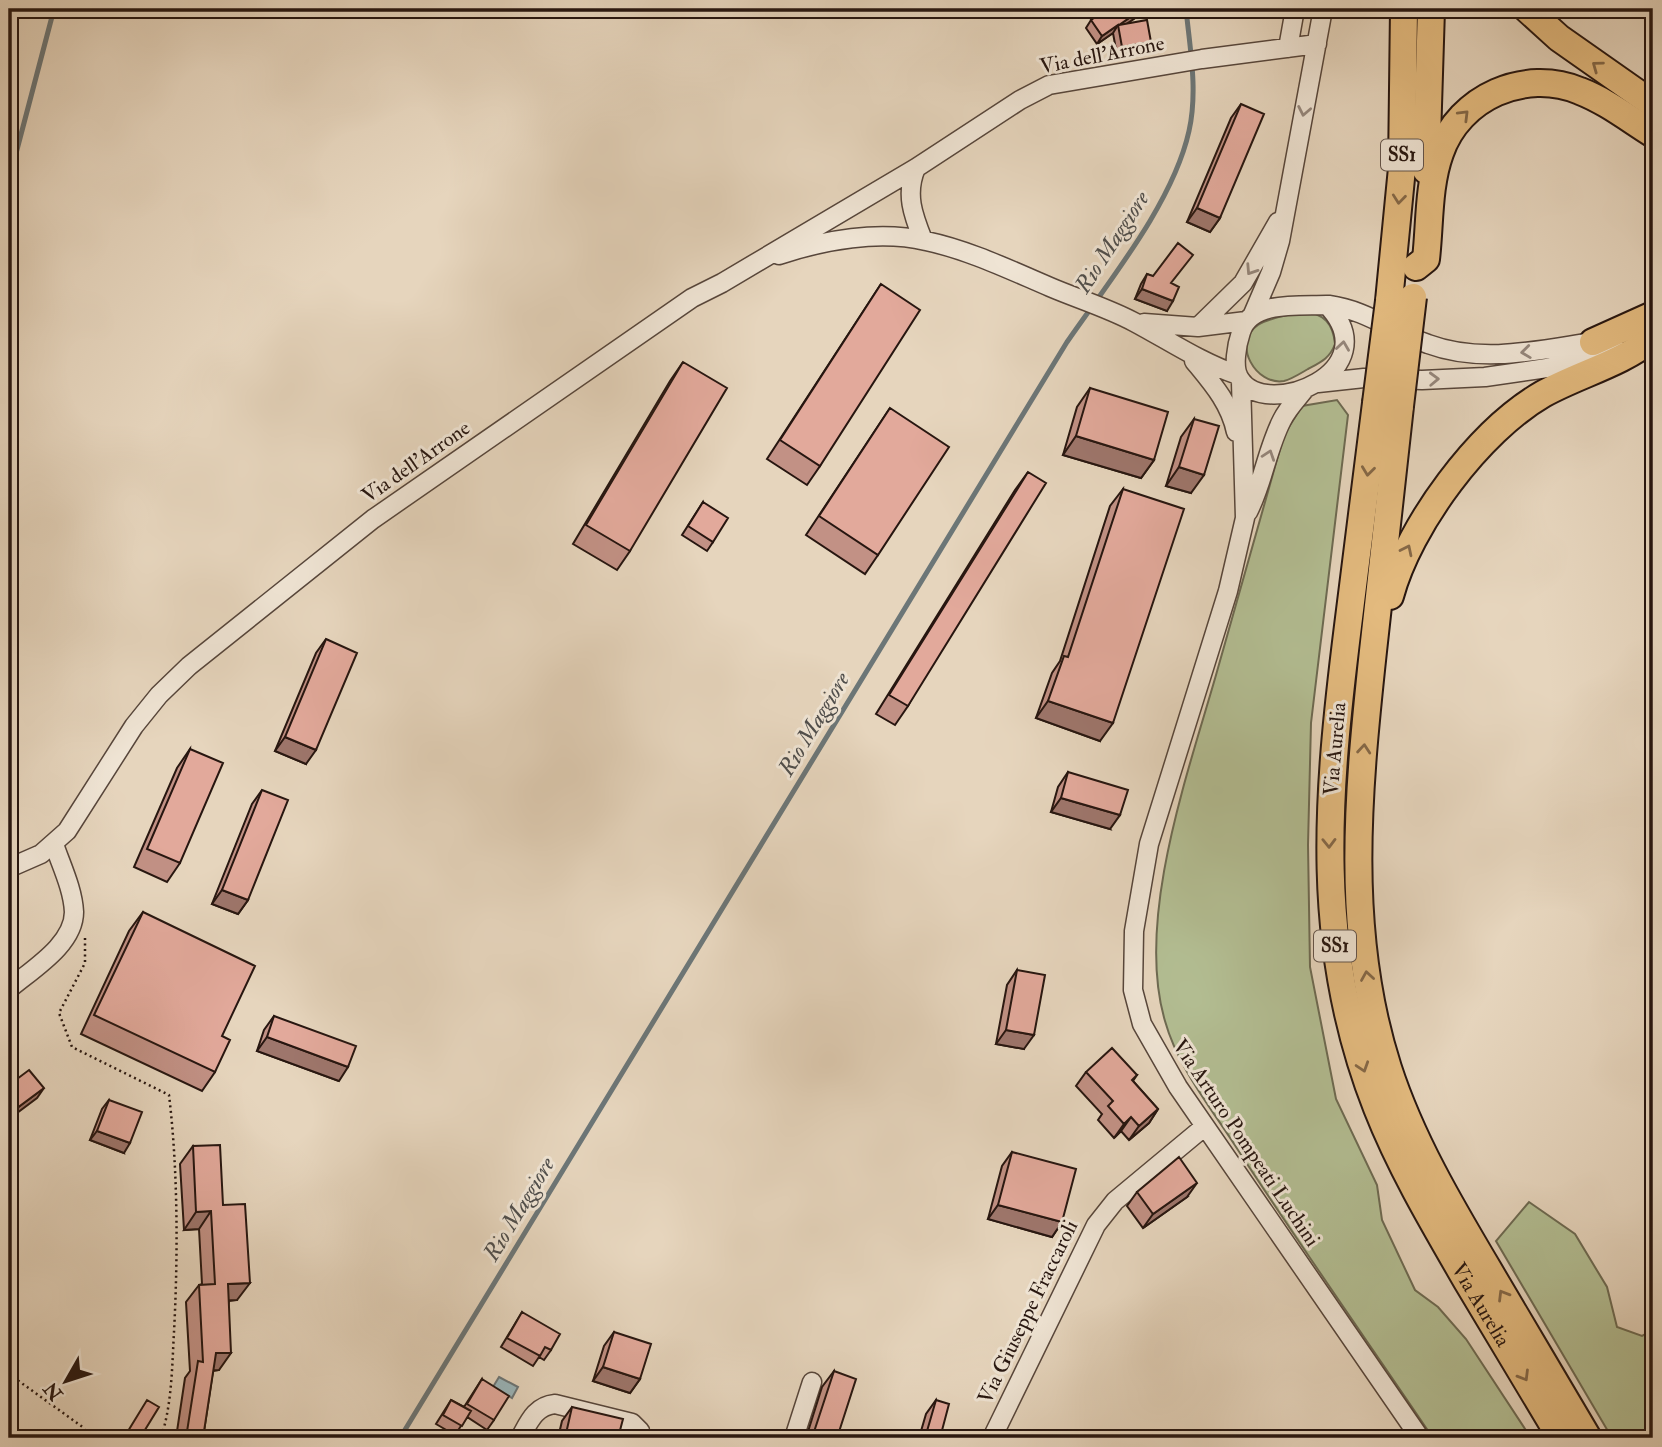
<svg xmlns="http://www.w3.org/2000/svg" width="1662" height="1447" font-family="'IM FELL Double Pica',serif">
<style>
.green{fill:#b3be93;stroke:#6d6a52;stroke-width:2}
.water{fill:#9ab6bb;stroke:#6c7677;stroke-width:2}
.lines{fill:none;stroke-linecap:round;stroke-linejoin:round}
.stream{stroke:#6c7677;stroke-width:5}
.minor-casing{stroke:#57463b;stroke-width:21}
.highway-casing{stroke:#271610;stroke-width:30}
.path{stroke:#271610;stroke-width:2.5;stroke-dasharray:2 3.5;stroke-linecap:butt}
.minor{stroke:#efe4d4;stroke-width:18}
.highway{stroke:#e3ba7e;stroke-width:26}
.highway-bridge-casing{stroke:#271610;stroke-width:30;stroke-linecap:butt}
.highway-bridge{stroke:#e3ba7e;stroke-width:26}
.wall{fill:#c29185;stroke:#271610;stroke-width:2}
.shaded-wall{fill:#9e766c;stroke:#271610;stroke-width:2}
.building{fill:#e2a99b;stroke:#271610;stroke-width:2}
.oneway{stroke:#856847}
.oneway2{stroke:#95877c}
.labels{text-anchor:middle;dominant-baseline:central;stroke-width:6;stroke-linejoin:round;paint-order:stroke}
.shield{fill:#efe4d4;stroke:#63544b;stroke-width:2}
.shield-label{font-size:19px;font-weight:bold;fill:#271610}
.street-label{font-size:21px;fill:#271610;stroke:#efe4d4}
.water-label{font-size:23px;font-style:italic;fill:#4f4e4c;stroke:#efe4d4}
</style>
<rect width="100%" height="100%" fill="#e6d5bd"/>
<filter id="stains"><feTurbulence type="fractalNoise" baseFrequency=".00286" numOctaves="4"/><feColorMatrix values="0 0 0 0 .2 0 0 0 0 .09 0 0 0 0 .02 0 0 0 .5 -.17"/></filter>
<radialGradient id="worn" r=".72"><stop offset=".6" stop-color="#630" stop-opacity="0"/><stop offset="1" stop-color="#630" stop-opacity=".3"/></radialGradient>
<path class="green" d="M1304,311C1324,314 1333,323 1335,344C1330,358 1321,362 1308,369C1301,373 1292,379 1284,381C1256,386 1231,343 1258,325C1271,317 1289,315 1304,311Z
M1337,400L1348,415L1311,723L1308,845L1310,967L1336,1099L1377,1185L1382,1220L1415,1290L1438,1307L1466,1339L1531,1438H1433C1368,1342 1301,1247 1238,1150C1212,1109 1178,1068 1165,1021C1135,920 1188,773 1216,675C1239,595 1262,515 1284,435L1302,406Z
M1529,1202L1575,1234L1607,1287L1617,1327L1642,1336L1653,1330V1438H1612L1496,1241Z"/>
<path class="water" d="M499,1377L518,1387L512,1398L493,1387Z"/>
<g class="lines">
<path class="stream" d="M9,180L54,9
M400,1438L1067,342C1109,281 1173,203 1189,131C1198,91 1190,49 1186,9"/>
<g class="minor-casing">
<path id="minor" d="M1288,48L1295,9
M916,168C905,194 913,215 923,240
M779,255C824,240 879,230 926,241C969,250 1010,270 1050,287C1078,299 1108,308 1134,322C1168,340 1200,362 1238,375
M1327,305C1390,371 1266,421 1240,379C1232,368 1237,344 1241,332C1250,300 1301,306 1327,305H1329C1366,310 1393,332 1428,344C1482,364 1539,350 1593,342L1603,344
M1253,314L1271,272L1280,241L1323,9
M1144,323L1198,327L1246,321
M1198,327L1243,283L1278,222
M1194,361C1212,383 1230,403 1236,432
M1241,382L1245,518L1228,591L1149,844L1134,931L1133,990L1142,1024L1178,1087L1420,1438
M1318,383L1364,378L1422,380L1485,377L1547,368L1598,355L1614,347
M1248,512C1263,483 1267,449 1282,420C1288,408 1297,399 1305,389
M9,868L41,854L67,831L134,726L159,695L189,666L373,519L692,298L722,283L916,168L1020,100L1049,85L1202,59L1317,44
M9,989C31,970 74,945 74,912C73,889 61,865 54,844
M520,1438C529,1422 535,1406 555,1404L632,1423L640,1431V1438
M794,1438L812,1382
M992,1438L1096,1225L1115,1201L1204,1127"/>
</g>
<g class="highway-casing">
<g id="highway">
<path d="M1527,9L1559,38L1653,104"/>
<path d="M1426,170L1431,9"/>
<path d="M1416,267L1426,259C1430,225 1428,186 1440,153C1459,97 1525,68 1580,91C1606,101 1629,119 1653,134"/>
<path d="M1389,301L1402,168L1404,9"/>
<path d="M1593,342L1653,315"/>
<path id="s1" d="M1376,403C1367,477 1357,552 1348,626C1327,794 1313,946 1377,1108C1401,1169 1435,1226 1468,1283C1499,1334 1530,1386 1561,1438"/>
<path d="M1400,406C1391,488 1382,569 1373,651C1358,791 1344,932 1388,1068C1411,1139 1450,1205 1488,1269C1521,1325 1555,1382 1588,1438"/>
<path d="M1390,596C1409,525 1479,431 1543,394C1579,374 1621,364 1653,338"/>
</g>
</g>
<path class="path" d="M85,938V963L59,1013L72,1047L169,1095C178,1170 178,1256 174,1332C172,1367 172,1404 161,1438
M9,1374L84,1428L87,1438"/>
<use href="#minor" class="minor"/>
<use href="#highway" class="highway"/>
<g class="highway-bridge-casing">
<path id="highway-bridge" d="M1376,403L1389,301
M1400,406L1413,297"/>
</g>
<use href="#highway-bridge" class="highway-bridge"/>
</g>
<path class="wall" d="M1125,9H1144L1141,14L1127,23L1151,42L1146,50L1117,55L1113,33L1097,44L1086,28L1091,20Z
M1241,104L1220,218L1210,232L1187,222L1231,118Z
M1147,274L1171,284L1167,311L1135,299L1141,284Z
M881,284L820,466L807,485L767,459Z
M683,362L630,551L617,570L573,544L670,381Z
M1090,388L1154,460L1141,478L1063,455L1077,407Z
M890,408L878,555L865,574L806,535Z
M1194,419L1191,493L1166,486L1181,437Z
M1028,472L908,706L895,725L876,714L1015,490Z
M1123,489L1100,741L1036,718L1052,673L1060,661L1110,506Z
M703,502L713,542L707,551L682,535Z
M326,639L306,764L275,751L316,653Z
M190,749L180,863L167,882L134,867L177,768Z
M1068,772L1110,829L1051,812L1058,787Z
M262,790L248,900L238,914L212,904L252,804Z
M143,912L222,1036L215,1072L202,1091L81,1034L129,931Z
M1017,970L1024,1049L996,1044L1007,985Z
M274,1016L339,1081L257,1051L264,1030Z
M1086,1072L1137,1075L1133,1081L1158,1109L1149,1123L1129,1140L1121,1131L1114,1138L1098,1120L1102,1114L1076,1086Z
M109,1100L124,1153L90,1140L102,1109Z
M193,1146L223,1205L237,1300L229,1301L219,1370L213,1371L203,1438H176L185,1378L190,1371L186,1302L199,1285L202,1284L199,1229L184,1230L180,1164Z
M1012,1152L1062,1222L1052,1237L988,1219L1002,1166Z
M1137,1192L1187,1197L1143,1228L1127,1206Z
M522,1312L551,1350L544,1360L539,1357L533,1366L501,1347Z
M614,1332L640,1379L630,1393L593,1381L604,1346Z
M834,1371L837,1438H806L822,1387Z
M482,1379L494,1420L487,1430L467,1417L455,1435L436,1424L451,1400L464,1407Z
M936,1400L940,1438H919L926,1414Z
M572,1407L618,1438H558L562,1421Z"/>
<path class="shaded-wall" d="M1142,9H1144L1141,14L1119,29V25Z
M1118,25L1113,33L1097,44L1102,36Z
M1151,42L1146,50L1117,55L1122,47Z
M1197,208L1220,218L1210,232L1187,222Z
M1142,289L1173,301L1167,311L1135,299Z
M1076,436L1154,460L1141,478L1063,455Z
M1179,467L1204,475L1191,493L1166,486Z
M1048,701L1113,723L1100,741L1036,718Z
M285,737L316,750L306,764L275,751Z
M1061,798L1120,815L1110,829L1051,812Z
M222,890L248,900L238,914L212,904Z
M1006,1030L1034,1035L1024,1049L996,1044Z
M267,1037L348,1067L339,1081L257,1051Z
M44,1088L37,1098L9,1119V1114Z
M1158,1109L1149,1123L1129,1140L1139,1126Z
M1131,1117L1121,1131L1114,1138L1124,1124Z
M97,1131L130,1143L124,1153L90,1140Z
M1197,1183L1187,1197L1143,1228L1153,1214Z
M998,1205L1062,1222L1052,1237L988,1219Z
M211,1211L199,1229L184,1230L196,1212Z
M250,1283L237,1300L215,1301L228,1284Z
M216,1353H231L219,1370L203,1371Z
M603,1367L640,1379L630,1393L593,1381Z"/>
<path class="building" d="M1125,9H1142L1119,25L1147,20L1151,42L1122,47L1118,25L1102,36L1091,20L1103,12Z
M1241,104L1264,114L1220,218L1197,208Z
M1178,243L1193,255L1171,283L1179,287L1173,301L1142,289L1147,274L1153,276Z
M881,284L920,310L820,466L780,440Z
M683,362L727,388L630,551L586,525Z
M1090,388L1168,412L1154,460L1076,436Z
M890,408L949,447L878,555L819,516Z
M1194,419L1219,426L1204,475L1179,467Z
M1028,472L1046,483L908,706L889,695Z
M1123,489L1184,509L1113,723L1048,701L1064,656L1068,657Z
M703,502L728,518L713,542L688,526Z
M326,639L357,653L316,750L285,737Z
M190,749L223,763L180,863L147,849Z
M1068,772L1128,790L1120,815L1061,798Z
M262,790L288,800L248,900L222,890Z
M143,912L255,966L222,1036L230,1040L215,1072L94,1015Z
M1017,970L1045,975L1034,1035L1006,1030Z
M274,1016L356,1046L348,1067L267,1037Z
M1112,1048L1137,1075L1132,1080L1158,1109L1139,1126L1131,1117L1124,1124L1108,1106L1113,1101L1086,1072Z
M29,1070L44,1088L9,1114V1085Z
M109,1100L142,1112L130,1143L97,1131Z
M220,1145L223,1205L245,1204L250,1283L228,1284L231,1353H216L203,1438H186L198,1361L203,1362L199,1285L215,1284L211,1211L196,1212L193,1146Z
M1012,1152L1076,1169L1062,1222L998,1205Z
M1179,1157L1197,1183L1153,1214L1137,1192Z
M522,1312L560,1334L551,1350L545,1347L540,1356L507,1338Z
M614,1332L651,1344L640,1379L603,1367Z
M834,1371L856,1379L837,1438H812Z
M482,1379L509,1396L494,1420L467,1404Z
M147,1400L159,1407L140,1438H128L125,1436Z
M451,1400L471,1411L462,1426L443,1415Z
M936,1400L949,1404L940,1438H925Z
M572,1407L623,1419L618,1438H565Z"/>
<defs><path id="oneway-chevron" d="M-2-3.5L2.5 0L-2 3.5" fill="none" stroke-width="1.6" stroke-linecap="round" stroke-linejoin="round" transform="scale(1.75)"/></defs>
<g class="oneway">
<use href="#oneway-chevron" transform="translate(1597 66) rotate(-144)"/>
<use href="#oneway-chevron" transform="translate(1464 115) rotate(-45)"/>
<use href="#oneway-chevron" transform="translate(1399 199) rotate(96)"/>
<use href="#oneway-chevron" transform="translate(1368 471) rotate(97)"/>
<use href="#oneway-chevron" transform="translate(1407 550) rotate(-64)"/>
<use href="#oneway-chevron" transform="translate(1364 749) rotate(-85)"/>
<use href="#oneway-chevron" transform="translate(1329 843) rotate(89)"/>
<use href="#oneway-chevron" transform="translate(1367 976) rotate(-99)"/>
<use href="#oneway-chevron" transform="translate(1363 1067) rotate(72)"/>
<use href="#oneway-chevron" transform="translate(1503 1295) rotate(-121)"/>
<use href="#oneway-chevron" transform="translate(1524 1376) rotate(59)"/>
</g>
<g class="oneway2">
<use href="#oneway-chevron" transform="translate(1304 111) rotate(101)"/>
<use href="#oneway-chevron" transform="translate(1251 270) rotate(123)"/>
<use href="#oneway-chevron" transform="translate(1343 346) rotate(-82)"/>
<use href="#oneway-chevron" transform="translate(1526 352) rotate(173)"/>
<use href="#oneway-chevron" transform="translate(1434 379) rotate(-2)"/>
<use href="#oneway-chevron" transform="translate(1269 455) rotate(-71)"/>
</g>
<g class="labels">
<g class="shield">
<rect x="1381" y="139.5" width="42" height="31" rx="5"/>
<rect x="1314" y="930.5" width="42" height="31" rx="5"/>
</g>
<g class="shield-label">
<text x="1402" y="155">SS1</text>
<text x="1335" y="946">SS1</text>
</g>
<g class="street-label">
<text transform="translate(1102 55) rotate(-11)">Via dell'Arrone</text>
<text transform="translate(416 462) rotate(-35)">Via dell'Arrone</text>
<text transform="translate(1335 749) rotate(-85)">Via Aurelia</text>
<text transform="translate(1246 1143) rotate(56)">Via Arturo Pompeati Luchini</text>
<text stroke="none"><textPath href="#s1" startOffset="936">Via Aurelia</textPath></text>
<text transform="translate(1028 1312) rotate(-64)">Via Giuseppe Fraccaroli</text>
</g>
<g class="water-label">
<text transform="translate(1112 242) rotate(-57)">Rio Maggiore</text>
<text transform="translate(814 724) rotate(-59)">Rio Maggiore</text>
<text transform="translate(519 1209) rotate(-59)">Rio Maggiore</text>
</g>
</g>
<rect width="1662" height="1447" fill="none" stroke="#e6d5bd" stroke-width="35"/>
<rect x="10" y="10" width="1641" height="1426" fill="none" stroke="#271610" stroke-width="3.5"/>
<rect x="18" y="18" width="1627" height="1412" fill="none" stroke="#271610" stroke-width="2"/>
<g transform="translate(66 1381) rotate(231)" stroke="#efe4d4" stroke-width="5" paint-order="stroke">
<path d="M0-5L12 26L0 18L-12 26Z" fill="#271610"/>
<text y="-10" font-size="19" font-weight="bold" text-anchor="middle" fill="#271610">N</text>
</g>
<rect width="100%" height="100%" filter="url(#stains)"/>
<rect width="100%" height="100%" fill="url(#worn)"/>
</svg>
